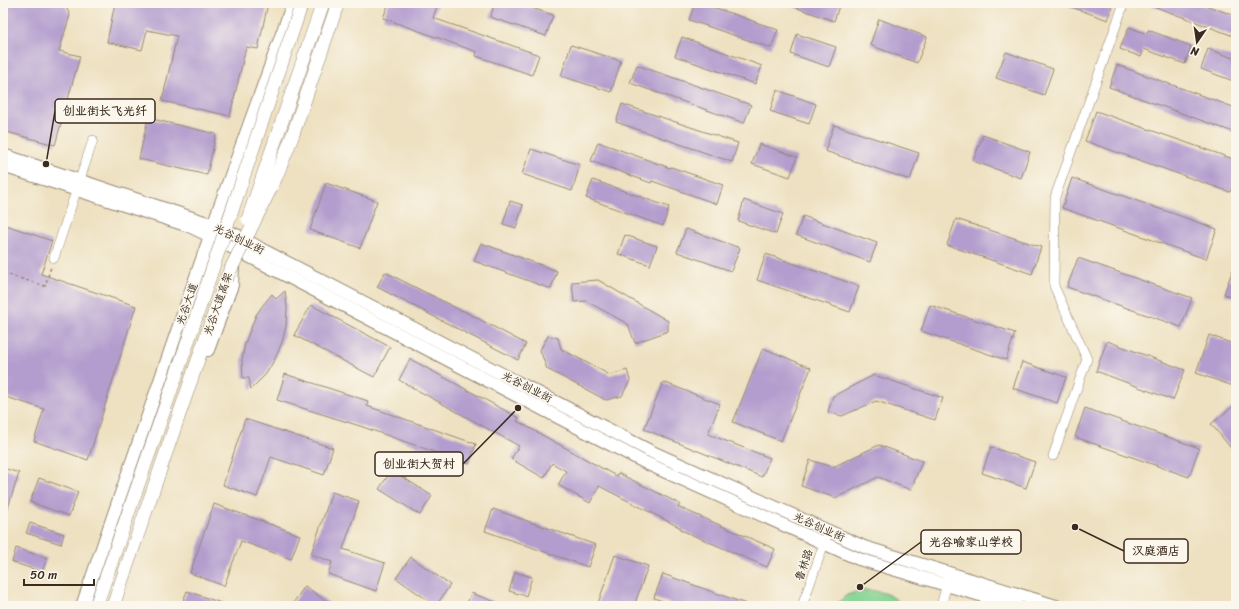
<svg xmlns="http://www.w3.org/2000/svg" width="1239" height="609" font-family="Sriracha,'LXGW WenKai TC',sans-serif">
<style>
.green{fill:#84d291;stroke:#607e58}
.building{fill:#b39dce}
.lines{fill:none;stroke-linecap:round;stroke-linejoin:round}
.minor-casing{stroke:#948670;stroke-width:10}
.major-casing{stroke:#948670;stroke-width:14}
.highway-casing{stroke:#948670;stroke-width:14}
.path{stroke:#948670;stroke-width:1.5;stroke-dasharray:3 3;stroke-linecap:butt}
.minor{stroke:#fff;stroke-width:9}
.major{stroke:#fff;stroke-width:12}
.highway{stroke:#fff;stroke-width:13}
.highway-bridge-casing{stroke:#948670;stroke-width:14;stroke-linecap:butt}
.highway-bridge{stroke:#fff;stroke-width:13}
.labels{text-anchor:middle;dominant-baseline:central;stroke-width:3;stroke-linejoin:round;paint-order:stroke}
.street-label{font-size:11px;fill:#3b2a1e;stroke:#fbf7ec}
.leader{fill:none;stroke:#3b2a1e;stroke-width:1.5}
.callout-dot{fill:#3b2a1e;stroke:#fbf7ec;stroke-width:1.5}
.callout{fill:#fbf7ec;stroke:#3b2a1e;stroke-width:1.5}
.callout-label{font-size:12px;text-anchor:middle;font-weight:bold;fill:#3b2a1e}
</style>
<rect width="100%" height="100%" fill="#fbf7ec"/>
<filter id="ink" filterUnits="userSpaceOnUse"><feTurbulence type="fractalNoise" baseFrequency=".025" numOctaves="2"/><feDisplacementMap in="SourceGraphic" scale="8" xChannelSelector="R" yChannelSelector="G"/><feConvolveMatrix kernelMatrix="1 2 1 2 8 2 1 2 1" color-interpolation-filters="sRGB"/></filter>
<filter id="wash" filterUnits="userSpaceOnUse"><feTurbulence type="fractalNoise" baseFrequency=".012" numOctaves="4" result="noise"/><feDisplacementMap in="SourceGraphic" scale="16" xChannelSelector="R" yChannelSelector="G"/><feGaussianBlur stdDeviation="0.9" result="paint"/><feColorMatrix in="noise" values="0 0 0 0 0 0 0 0 0 0 0 0 0 0 0 0 0 1.4 0 .05"/><feComposite in="paint" operator="in"/></filter>
<g filter="url(#wash)">
<rect width="100%" height="100%" fill="#eee1c1"/>
<path class="green" d="M863,590C878,590 893,594 903,606H834L847,595Z"/>
<g id="blocks">
<path class="building" d="M3,3H64L70,15L59,51L80,56L55,145L3,131Z
M115,3H268L258,49L246,47L230,116L162,101L177,36L147,30L142,50L107,42Z
M389,3H438L433,18L539,55L532,75L476,56L477,52L383,18Z
M495,3H517L553,15L546,36L490,17Z
M695,3H702L778,30L771,48L689,20Z
M786,3H840L834,21L786,4Z
M1063,3H1113L1108,20L1063,4Z
M1145,3H1199L1236,16V37Z
M879,19L927,37L917,63L870,45Z
M1129,27L1147,34L1148,30L1191,46L1185,64L1144,49L1141,57L1120,49Z
M797,34L836,47L829,67L791,54Z
M682,37L762,66L755,84L675,56Z
M571,45L621,61L611,92L561,76Z
M1208,49L1236,59V82L1201,69Z
M1006,52L1053,69L1044,95L996,78Z
M637,65L751,105L744,123L630,83Z
M1117,65L1236,108V133L1109,87Z
M777,90L816,104L809,124L770,111Z
M622,104L738,143L732,162L616,122Z
M1096,111L1236,160V175L1230,192L1085,141Z
M148,118L216,134L207,175L139,159Z
M834,125L919,153L910,180L825,151Z
M983,135L1030,152L1021,178L973,161Z
M598,142L670,168L671,167L723,185L717,204L652,181L651,183L591,161Z
M759,144L797,157L790,177L752,164Z
M531,149L580,165L572,191L522,174Z
M1072,178L1217,229L1206,259L1062,208Z
M593,180L669,207L663,226L586,198Z
M326,183L377,201L360,248L310,230Z
M744,200L783,214L776,234L738,221Z
M510,201L523,205L516,228L503,224Z
M803,216L877,243L870,262L796,235Z
M956,219L1041,247L1032,274L947,245Z
M3,224L52,241L41,274L136,306L88,460L34,441L44,409L3,396Z
M686,229L740,248L731,271L677,252Z
M625,235L657,246L650,265L618,254Z
M481,243L557,271L551,289L474,261Z
M766,254L859,286L850,312L757,280Z
M1078,258L1192,298L1181,327L1067,287Z
M1235,263H1236V299L1224,294Z
M385,272L462,311V310L526,344L518,360L377,287Z
M598,280L668,321V331L635,343L628,324L586,301L574,302L572,282Z
M285,291L287,307L286,326L282,342L276,357L266,374L251,389L249,378H243L242,360L245,343L256,315L263,305L272,294L276,299Z
M311,305L390,347L374,377L294,335Z
M930,305L1015,333L1006,360L921,331Z
M1209,335L1236,345V387L1196,373Z
M548,336L558,338L561,349L610,375L627,370L630,380L622,396L606,400L547,369L540,350Z
M1107,341L1185,370L1173,400L1096,371Z
M763,348L811,368L781,441L733,422Z
M410,359L519,418L517,421L616,476L618,473L680,504L678,507L775,549L767,567L681,530V528L599,486L590,503L558,485L566,471L552,463L544,478L511,459L519,446L399,380Z
M1022,362L1066,377L1057,403L1013,388Z
M285,374L368,401L367,406L476,444L469,464L360,426L277,400Z
M874,375L943,398L935,420L876,401L842,416L828,412L833,396Z
M663,382L720,404L708,434L770,458L762,477L644,429Z
M1236,404V454L1211,424Z
M1085,408L1199,448L1189,477L1075,437Z
M245,419L333,448L324,475L271,457L257,497L223,485Z
M879,445L922,461L911,490L878,477L836,498L801,486L810,460L833,467Z
M991,447L1035,462L1026,488L982,473Z
M3,468L19,473L5,517L3,516Z
M392,470L432,496L420,515L379,489Z
M39,478L78,492L69,516L30,502Z
M332,492L359,501L343,549L385,563L376,591L328,574L332,562L311,554Z
M214,504L300,535L291,559L241,541L224,586L190,573Z
M493,509L596,545L588,567L485,531Z
M30,523L64,534L61,544L26,533Z
M16,548L47,558L42,572L12,562Z
M615,555L648,566L634,606H597Z
M411,557L450,585L436,606L396,578Z
M515,572L532,577L526,596L509,591Z
M663,574L749,605L748,606H676L654,598Z
M305,586L333,606H291Z
M187,591L227,605V606H181Z
M471,593L504,605V606H466Z"/>
</g>
</g>
<g filter="url(#ink)">
<use href="#blocks" fill-opacity="0" stroke="#948670" stroke-width="1"/>
<g class="lines">
<g class="minor-casing">
<path id="minor" d="M54,258L93,140
M1053,456L1087,359L1054,286L1055,197L1124,3
M802,606L826,538
M941,606L948,580"/>
</g>
<g class="major-casing">
<path id="major" d="M3,155L213,225L241,237L261,249L652,452L864,547L1056,606
M3,166L189,226L210,236L646,463L859,559L1017,606
M208,350L232,285L233,266
M82,606L210,236L213,225L293,3"/>
</g>
<g class="highway-casing">
<path id="highway" d="M113,606L226,279"/>
</g>
<path class="path" d="M3,273L45,286L51,267"/>
<use href="#minor" class="minor"/>
<use href="#major" class="major"/>
<use href="#highway" class="highway"/>
<g class="highway-bridge-casing">
<path id="highway-bridge" d="M248,219L323,3
M226,279L276,177L292,137L338,3
M96,606L187,344L302,3"/>
</g>
<use href="#highway-bridge" class="highway-bridge"/>
</g>
</g>
<g class="labels">
<g class="street-label">
<text transform="translate(239 239) rotate(26)">光谷创业街</text>
<text transform="translate(187 304) rotate(-71)">光谷大道</text>
<text transform="translate(218 304) rotate(-71)">光谷大道高架</text>
<text transform="translate(527 387) rotate(27)">光谷创业街</text>
<text transform="translate(819 527) rotate(24)">光谷创业街</text>
<text transform="translate(804 565) rotate(-71)">鲁林路</text>
</g>
</g>
<path class="leader" d="M46 164L55 111M518 408L463 464M860 587L921 542M1075 527L1124 551"/>
<g class="callout-dot">
<circle cx="46" cy="164" r="4"/>
<circle cx="518" cy="408" r="4"/>
<circle cx="860" cy="587" r="4"/>
<circle cx="1075" cy="527" r="4"/>
</g>
<g class="callout">
<rect x="55" y="99" width="100" height="24" rx="4"/>
<rect x="375" y="452" width="88" height="24" rx="4"/>
<rect x="921" y="530" width="100" height="24" rx="4"/>
<rect x="1124" y="539" width="64" height="24" rx="4"/>
</g>
<g class="callout-label">
<text x="105" y="115">创业街长飞光纤</text>
<text x="419" y="468">创业街大贺村</text>
<text x="971" y="546">光谷喻家山学校</text>
<text x="1156" y="555">汉庭酒店</text>
</g>
<rect width="1239" height="609" fill="none" stroke="#fbf7ec" stroke-width="16"/>
<g transform="translate(1197 42) rotate(193)" stroke="#fbf7ec" stroke-width="3" paint-order="stroke">
<path d="M0-3L7 15L0 10L-7 15Z" fill="#3b2a1e"/>
<text y="-6" font-size="11" font-weight="bold" text-anchor="middle" fill="#3b2a1e">N</text>
</g>
<path d="M24 579v6h70v-6" fill="none" stroke="#3b2a1e" stroke-width="2"/>
<text x="30" y="579" font-size="12" fill="#3b2a1e" stroke="#fbf7ec" stroke-width="3" paint-order="stroke">50 m</text>
</svg>
